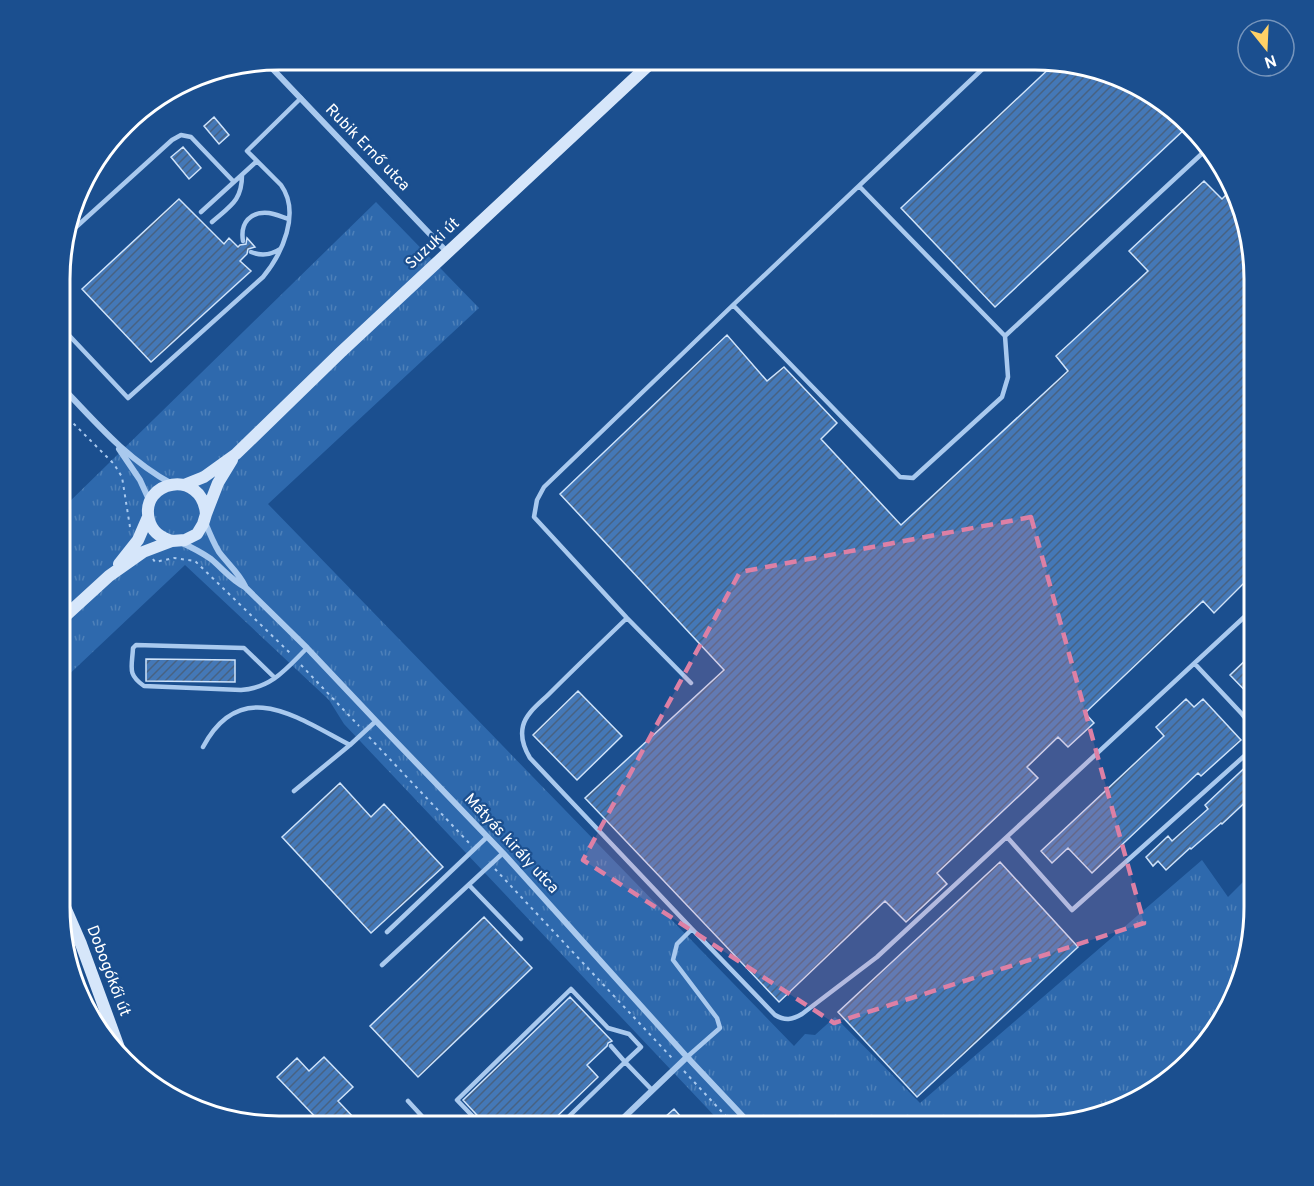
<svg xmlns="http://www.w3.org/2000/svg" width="1314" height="1186" font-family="Overpass,sans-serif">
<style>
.grass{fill:url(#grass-tufts)}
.building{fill:url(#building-hatch);stroke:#cfe3fa;stroke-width:1.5}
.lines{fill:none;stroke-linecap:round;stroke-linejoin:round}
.path{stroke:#a9c9ee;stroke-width:2;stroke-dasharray:3 4.5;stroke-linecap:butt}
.service{stroke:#a9c9ee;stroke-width:4.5}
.minor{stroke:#a9c9ee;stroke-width:6}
.secondary{stroke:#d6e6fa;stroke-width:12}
.marked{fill:#dd80a5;fill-opacity:0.2;stroke:#dd80a5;stroke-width:4.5;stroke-dasharray:12 8;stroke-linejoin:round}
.labels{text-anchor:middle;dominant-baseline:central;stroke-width:4.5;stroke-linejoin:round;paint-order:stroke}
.street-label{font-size:16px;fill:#fff;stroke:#1b4f8f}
.rim{fill:none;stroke:#fff;stroke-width:3}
</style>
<defs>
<pattern id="grass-tufts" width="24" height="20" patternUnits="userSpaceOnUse" patternTransform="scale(1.5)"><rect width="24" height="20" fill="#2e69ad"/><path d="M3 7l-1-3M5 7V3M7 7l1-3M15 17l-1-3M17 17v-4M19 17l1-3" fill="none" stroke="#4d80b9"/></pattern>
<pattern id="building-hatch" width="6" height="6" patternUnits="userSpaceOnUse" patternTransform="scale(1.5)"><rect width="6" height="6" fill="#4478b7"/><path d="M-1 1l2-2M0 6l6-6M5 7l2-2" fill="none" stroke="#486282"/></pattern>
</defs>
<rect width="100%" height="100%" fill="#1b4f8f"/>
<path class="grass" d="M376,202L479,308L268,504L794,1046L805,1034L815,1035L835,1017L920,1103L1202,860L1228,897L1254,871V907L1237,991L1213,1025L1153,1080L1157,1085L1119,1109L1048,1126H724L344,724L329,700L185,565L62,681L63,508Z"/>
<path class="building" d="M1056,62L1132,83L1188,126L995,307L901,208Z
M214,117L229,135L219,144L204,126Z
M183,147L201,168L189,179L171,157Z
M1204,181L1222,199L1233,188L1237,195L1254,265V569L1249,573L1251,576L1214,613L1203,601L1085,713L1094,723L1068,747L1058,737L1027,767L1038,778L937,873L947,884L906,922L885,901L779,1002L585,798L724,670L560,494L727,335L767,381L784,367L837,423L821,439L901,525L1068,371L1056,356L1148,271L1129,251Z
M179,199L224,244L229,238L238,247L240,245L246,244L247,238L255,247L248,249L247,254L240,261L251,271L151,362L82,289Z
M1254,652V700L1230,675Z
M146,659L235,660V682L146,681Z
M578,691L622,736L577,780L533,735Z
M1186,699L1194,707L1203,699L1241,740L1201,776L1198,773L1092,873L1068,848L1052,863L1041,851L1164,736L1156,727Z
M1254,759V794L1222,824L1221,823L1191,849L1190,848L1166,870L1158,861L1153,866L1146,857L1168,836L1172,841L1208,809L1205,805Z
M340,783L371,817L384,804L443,867L371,933L282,837Z
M1000,862L1078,947L917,1097L838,1012Z
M484,917L532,968L418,1077L370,1026Z
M570,997L612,1041L608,1043L607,1046L587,1065L598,1077L547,1126H543L534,1116L523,1126H487L463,1100Z
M324,1057L353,1087L338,1101L356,1120L351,1126H324L277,1077L297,1058L309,1071Z
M674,1109L689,1126H655Z"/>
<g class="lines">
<path class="path" d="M63,413L114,464L122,477L130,527
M153,559L155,562L174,558L195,561L291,654
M301,665L359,726
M369,737L470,844
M495,869L672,1058
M684,1071L735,1126"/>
<path class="service" d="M201,212L257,161
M212,222C230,206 242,201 242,175
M64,238L172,140L181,135L191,137L234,182
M243,241C240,223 250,211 269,213C276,214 282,217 289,219
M251,252C261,256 271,255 280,249
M733,305L900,477L913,478L1002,397L1008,377L1005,336L859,186
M64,330L128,398L263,277C282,254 301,213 281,185L247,151L301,98
M1005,336L1208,148
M627,618C601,643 575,668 549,694C540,703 526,713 523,726C520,738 524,748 530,758L692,929L775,1015C785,1021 792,1020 802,1014L877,957L1254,608
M1195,664L1242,714L1254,729
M275,678L244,648L136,645L133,648C132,668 127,674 144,686L241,690C272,688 287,668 307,648
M691,683L627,618L534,517L537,500L544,487L733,305L992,60
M203,747C241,675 298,718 350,745
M294,791L350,745L376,721
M1007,837L1072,910L1251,750L1254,743
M469,885L521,939
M387,932L487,837
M382,965L503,853
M687,1057L720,1028L717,1018L673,960L677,944L692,929
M408,1101L431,1126
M482,1126L457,1100L571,989L608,1028L629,1034L641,1047L625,1062L652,1090
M559,1126L625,1062L611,1046"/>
<path class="minor" d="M266,62L447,252
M63,388C97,424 128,460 172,484
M119,449L140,480L150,502
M205,522C209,532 213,542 219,552C228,564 239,573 245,586
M180,542C191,547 201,552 211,559C223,569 231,580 245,587L307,648L376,721L503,853L687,1057L752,1126
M615,1126L687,1057"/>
<path class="secondary" d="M184,485L204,477L236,454L341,352L654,60
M172,541C161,538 152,532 149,520C139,480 202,468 206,514
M119,564L138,540L148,517
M62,619L109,576L143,552L172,541L185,540L197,534L203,524L206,514L218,483L232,460
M61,898L81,944L122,1056"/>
</g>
<path class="marked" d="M1031,517L1144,923L834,1023L583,860L740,572Z"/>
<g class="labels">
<g class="street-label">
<text transform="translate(367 148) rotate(46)">Rubik Ernő utca</text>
<text transform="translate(433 244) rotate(-43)">Suzuki út</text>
<text transform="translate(511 844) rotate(47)">Mátyás király utca</text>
<text transform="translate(108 971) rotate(69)">Dobogókői út</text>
</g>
</g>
<path d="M0 0H1314V1186H0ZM279 70H1035A209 209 0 0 1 1244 279V907A209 209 0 0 1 1035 1116H279A209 209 0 0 1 70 907V279A209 209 0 0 1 279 70Z" fill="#1b4f8f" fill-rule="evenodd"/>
<path class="rim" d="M279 70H1035A209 209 0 0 1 1244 279V907A209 209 0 0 1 1035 1116H279A209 209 0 0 1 70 907V279A209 209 0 0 1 279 70Z"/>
<g transform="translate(1266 48) rotate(162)"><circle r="28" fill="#1b4f8f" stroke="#7695bc" stroke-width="1.5"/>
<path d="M0-4.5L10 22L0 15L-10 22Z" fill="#ffd166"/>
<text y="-9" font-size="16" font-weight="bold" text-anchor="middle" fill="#ffffff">N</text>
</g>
</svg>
